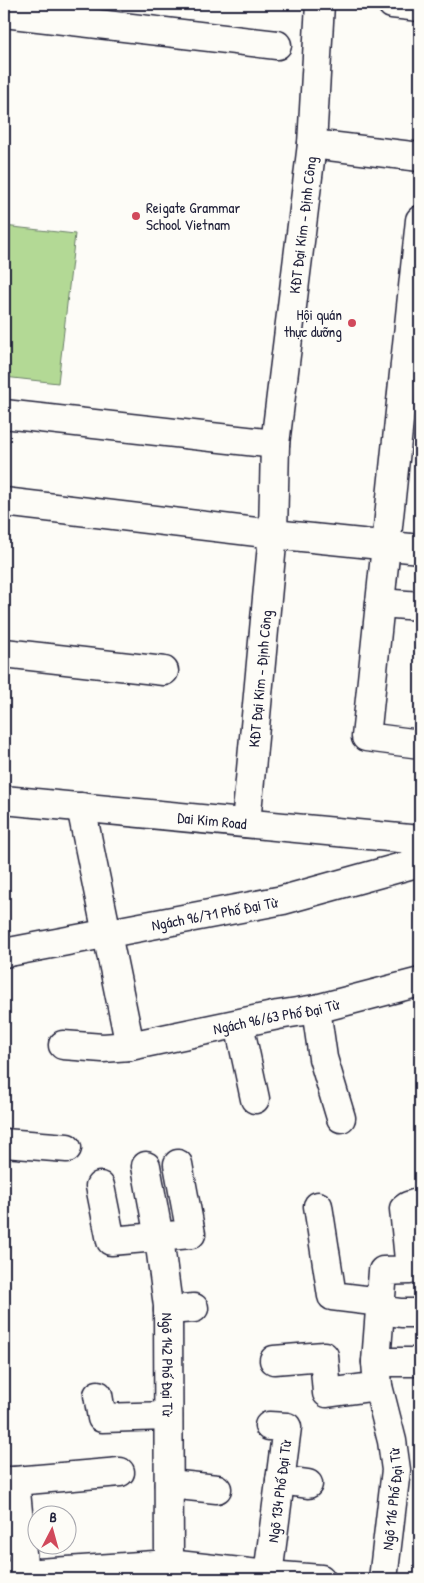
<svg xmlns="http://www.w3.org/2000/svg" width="424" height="1583" font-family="'Patrick Hand',sans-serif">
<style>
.green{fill:#b3d995;stroke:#6a7e68}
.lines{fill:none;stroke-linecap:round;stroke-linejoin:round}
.minor-casing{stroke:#22223b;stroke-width:31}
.minor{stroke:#fdfcf7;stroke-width:28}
.poi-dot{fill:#d1495b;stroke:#fdfcf7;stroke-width:2}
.labels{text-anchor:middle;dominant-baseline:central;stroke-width:4;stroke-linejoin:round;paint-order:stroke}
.poi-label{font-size:15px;fill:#22223b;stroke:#fdfcf7;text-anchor:start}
.street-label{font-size:15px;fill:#22223b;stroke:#fdfcf7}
</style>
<rect width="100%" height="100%" fill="#fdfcf7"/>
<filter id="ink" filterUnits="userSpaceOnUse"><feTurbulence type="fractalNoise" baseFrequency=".02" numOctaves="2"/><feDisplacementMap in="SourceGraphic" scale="10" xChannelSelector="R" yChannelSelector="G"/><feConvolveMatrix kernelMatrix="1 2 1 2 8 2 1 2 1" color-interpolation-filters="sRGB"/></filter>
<g filter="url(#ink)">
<path class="green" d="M4,226L75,234L58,383L4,377Z"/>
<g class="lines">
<g class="minor-casing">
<g id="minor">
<path d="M392,4L420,7"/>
<path d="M4,13L277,45"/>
<path d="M312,144L420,157"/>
<path d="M420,220L366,737L420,744"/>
<path d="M4,414L275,444"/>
<path d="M4,502L273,534L420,549"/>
<path d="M380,603L420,606"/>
<path d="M4,653L164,671"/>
<path id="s1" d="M4,800L420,840"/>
<path d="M81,807L130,1046"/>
<path id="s2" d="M246,823L273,534L275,444L312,144L320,4"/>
<path id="s3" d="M4,953L283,900L420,862"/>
<path d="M316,1009L323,1058L341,1118"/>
<path d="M239,1024L255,1099"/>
<path id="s4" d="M63,1045L103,1048L130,1046L278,1015L316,1009L420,982"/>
<path d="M4,1143L67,1148"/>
<path id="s5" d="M146,1166L159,1238L168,1306L169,1564"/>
<path d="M100,1186L111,1241L191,1234L178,1164"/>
<path d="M318,1206L332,1296L381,1302"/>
<path d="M168,1310L194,1308"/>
<path d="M380,1310L401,1313H418"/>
<path d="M274,1360L324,1356L327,1393L378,1386"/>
<path d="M376,1362H420"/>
<path d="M98,1395L102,1418L168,1416"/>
<path d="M280,1480L308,1484"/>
<path d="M4,1481H15L24,1574"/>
<path d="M15,1481L120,1472"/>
<path d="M169,1484L217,1489"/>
<path id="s6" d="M268,1575L287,1427L269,1426"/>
<path d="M4,1576L24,1574L169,1564L268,1575L321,1579"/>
<path id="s7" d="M383,1579L396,1470L392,1441L378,1386L376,1362L383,1271L410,1270L404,1209L408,1206L420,1202"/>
</g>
</g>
<use href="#minor" class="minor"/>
</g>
</g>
<g class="poi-dot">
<circle cx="136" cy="216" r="5"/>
<circle cx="352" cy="323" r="5"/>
</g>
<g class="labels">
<g class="poi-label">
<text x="146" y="207">Reigate Grammar<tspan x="146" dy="17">School Vietnam</tspan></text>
<text x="342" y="314" text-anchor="end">Hội quán<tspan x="342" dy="17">thực dưỡng</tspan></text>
</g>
<g class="street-label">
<text stroke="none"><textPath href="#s2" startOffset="601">KĐT Đại Kim - Định Công</textPath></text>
<text stroke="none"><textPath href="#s2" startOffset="145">KĐT Đại Kim - Định Công</textPath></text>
<text stroke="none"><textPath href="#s1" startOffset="209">Dai Kim Road</textPath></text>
<text stroke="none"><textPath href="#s3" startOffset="214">Ngách 96/71 Phố Đại Từ</textPath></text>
<text stroke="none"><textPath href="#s4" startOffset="216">Ngách 96/63 Phố Đại Từ</textPath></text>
<text stroke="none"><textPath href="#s5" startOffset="200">Ngõ 142 Phố Đại Từ</textPath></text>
<text stroke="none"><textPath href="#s6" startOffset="84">Ngõ 134 Phố Đại Từ</textPath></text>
<text stroke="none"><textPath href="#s7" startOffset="80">Ngõ 116 Phố Đại Từ</textPath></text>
</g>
</g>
<rect width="424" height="1583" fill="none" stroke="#fdfcf7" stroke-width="20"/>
<rect x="10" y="10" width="404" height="1563" fill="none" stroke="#22223b" stroke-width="2" filter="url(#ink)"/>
<g transform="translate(52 1530) rotate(6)"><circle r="24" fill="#fdfcf7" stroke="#a5a5ac"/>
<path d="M0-4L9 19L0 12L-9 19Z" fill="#d1495b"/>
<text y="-8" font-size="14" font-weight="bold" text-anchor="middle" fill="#22223b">B</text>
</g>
</svg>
